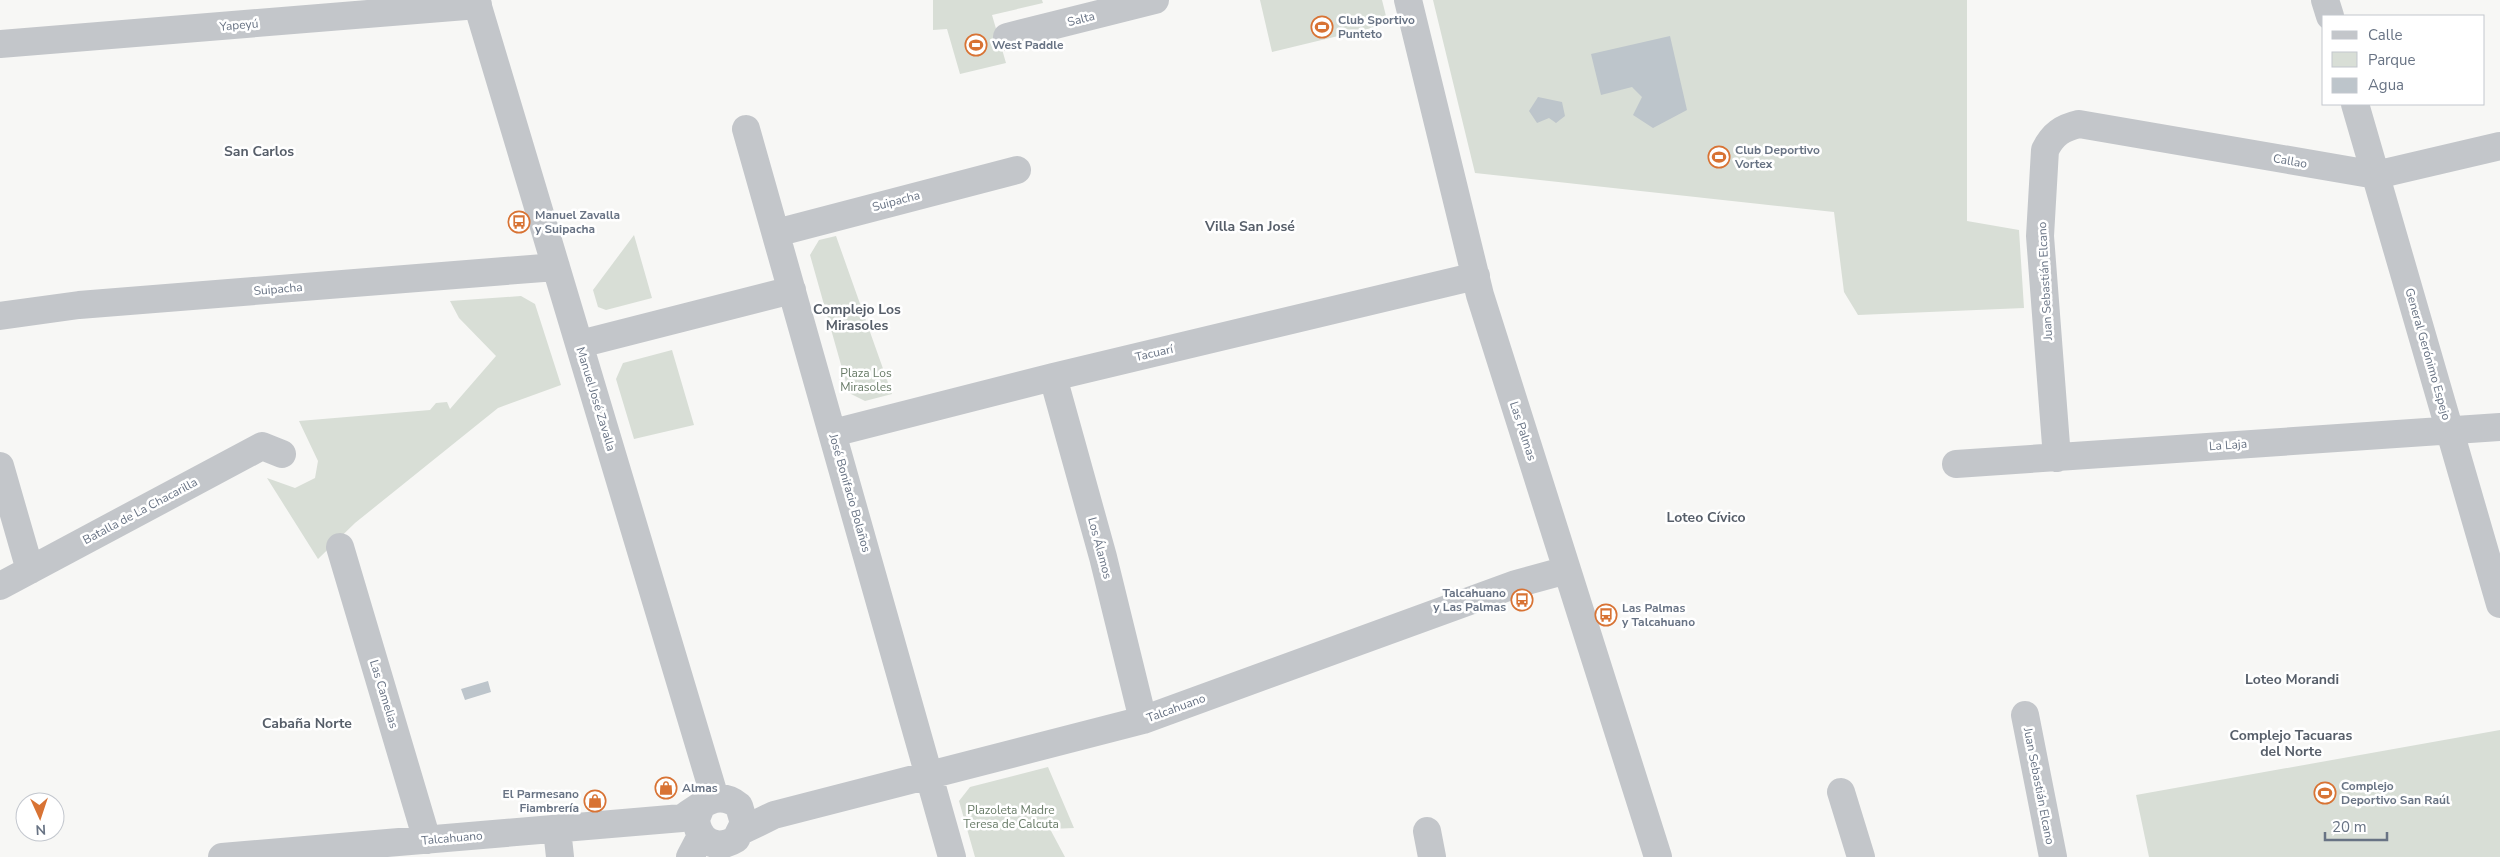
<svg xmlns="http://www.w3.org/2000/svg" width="2500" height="857" font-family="'Nunito Sans',sans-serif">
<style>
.green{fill:#d8ded6}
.water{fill:#bdc5cb}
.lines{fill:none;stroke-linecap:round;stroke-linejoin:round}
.minor{stroke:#c3c6ca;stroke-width:28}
.labels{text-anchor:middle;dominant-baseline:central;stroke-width:5;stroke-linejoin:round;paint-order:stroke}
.street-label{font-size:12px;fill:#687384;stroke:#fff}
.poi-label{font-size:12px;font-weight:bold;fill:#687384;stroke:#fff;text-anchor:start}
.park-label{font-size:12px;fill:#687b67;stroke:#fff}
.neighbourhood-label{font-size:14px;font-weight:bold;fill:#565e69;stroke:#fff}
</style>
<rect width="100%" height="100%" fill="#f7f7f5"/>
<path class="green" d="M933,0H1042L1043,3L992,15L1006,63L960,74L947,29L933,30Z
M1260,0H1382L1388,24L1272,52Z
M1433,0H1967V221L2019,230L2024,308L1858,315L1844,292L1834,212L1475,173Z
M634,235L652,298L606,310L598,307L593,290Z
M836,236L892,394L865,401L849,393L810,255L819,240Z
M521,296L535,304L561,385L498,408L355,523L318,559L267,478L295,488L315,478L318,461L299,421L430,410L436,403L447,402L450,409L496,356L459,318L450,301Z
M672,350L694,425L634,439L616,379L623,363Z
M2500,730V857H2149L2136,795Z
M1048,767L1074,828L1050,829L1065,857H975L959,801L970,787Z"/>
<path class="water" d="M1670,36L1687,110L1653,128L1633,115L1642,97L1632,87L1601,95L1591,54Z
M1538,97L1562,102L1565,116L1556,123L1549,118L1537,123L1529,111Z
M488,681L491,692L465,700L461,689Z"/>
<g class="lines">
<path class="minor" d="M476,0L715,798
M1408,0L1480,295L1658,857
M2325,0L2330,16
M1007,37L1155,0
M0,44L478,5
M2355,104L2500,604
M746,129L952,857
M776,233L1017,170
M0,316L79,305L556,267
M580,344L792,290
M1053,377L1103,557L1143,720
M833,433L1053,377L1476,276
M2057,458L2040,236L2045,150C2053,134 2062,128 2079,124L2376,175L2500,146
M1956,464L2500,427
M0,466L30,570
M340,547L427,840
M0,586L262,446L282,454
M2025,715L2053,857
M1841,792L1861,857
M557,829L560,857
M741,831L774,815L1143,720L1516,584L1567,570
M1427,831L1432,857
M222,857L682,818C701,806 718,788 739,806L744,823L736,839C717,851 698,842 696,819L702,804
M690,857L701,836"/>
</g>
<defs>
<g id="stadium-ring" transform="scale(1.125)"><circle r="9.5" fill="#fff" stroke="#d87334" stroke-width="1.5"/><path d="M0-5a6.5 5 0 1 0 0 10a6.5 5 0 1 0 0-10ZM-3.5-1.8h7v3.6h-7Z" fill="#d87334"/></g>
<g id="bus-ring" transform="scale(1.125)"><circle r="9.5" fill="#fff" stroke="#d87334" stroke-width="1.5"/><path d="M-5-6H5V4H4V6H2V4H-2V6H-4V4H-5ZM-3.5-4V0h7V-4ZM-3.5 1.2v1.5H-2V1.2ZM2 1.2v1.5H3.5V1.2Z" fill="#d87334"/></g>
<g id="shop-ring" transform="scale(1.125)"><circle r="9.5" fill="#fff" stroke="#d87334" stroke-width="1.5"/><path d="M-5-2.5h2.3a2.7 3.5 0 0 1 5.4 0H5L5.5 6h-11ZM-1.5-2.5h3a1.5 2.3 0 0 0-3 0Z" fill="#d87334"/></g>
</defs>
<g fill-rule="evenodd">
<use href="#stadium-ring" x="1322" y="27"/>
<use href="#stadium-ring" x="976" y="45"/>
<use href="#stadium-ring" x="1719" y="157"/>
<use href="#bus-ring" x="519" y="222"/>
<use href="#bus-ring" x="1522" y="600"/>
<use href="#bus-ring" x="1606" y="615"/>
<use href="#shop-ring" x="666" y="788"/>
<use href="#stadium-ring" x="2325" y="793"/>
<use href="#shop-ring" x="595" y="801"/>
</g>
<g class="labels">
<g class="street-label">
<text transform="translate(1081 19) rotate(-14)">Salta</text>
<text transform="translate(239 25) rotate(-5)">Yapeyú</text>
<text transform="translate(2290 161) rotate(10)">Callao</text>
<text transform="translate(896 201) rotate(-15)">Suipacha</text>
<text transform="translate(2045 281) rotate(-93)">Juan Sebastián Elcano</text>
<text transform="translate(278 289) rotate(-5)">Suipacha</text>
<text transform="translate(1154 353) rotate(-13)">Tacuarí</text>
<text transform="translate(2428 354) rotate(74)">General Gerónimo Espejo</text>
<text transform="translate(596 399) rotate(73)">Manuel José Zavalla</text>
<text transform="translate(1523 431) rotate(72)">Las Palmas</text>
<text transform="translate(2228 445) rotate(-4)">La Laja</text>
<text transform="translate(850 493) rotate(74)">José Bonifacio Bolaños</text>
<text transform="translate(140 511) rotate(-28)">Batalla de La Chacarilla</text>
<text transform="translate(1100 548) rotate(75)">Los Álamos</text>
<text transform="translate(384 694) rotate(73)">Las Camelias</text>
<text transform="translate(1176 708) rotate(-20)">Talcahuano</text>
<text transform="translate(2039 786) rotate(79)">Juan Sebastián Elcano</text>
<text transform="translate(452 838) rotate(-5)">Talcahuano</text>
</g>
<g class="poi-label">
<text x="1338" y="20">Club Sportivo<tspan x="1338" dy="14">Punteto</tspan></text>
<text x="992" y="45">West Paddle</text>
<text x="1735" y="150">Club Deportivo<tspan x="1735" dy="14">Vortex</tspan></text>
<text x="535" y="215">Manuel Zavalla<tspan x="535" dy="14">y Suipacha</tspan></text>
<text x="1506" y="593" text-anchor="end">Talcahuano<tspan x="1506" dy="14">y Las Palmas</tspan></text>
<text x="1622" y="608">Las Palmas<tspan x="1622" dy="14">y Talcahuano</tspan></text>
<text x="2341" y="786">Complejo<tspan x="2341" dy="14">Deportivo San Raúl</tspan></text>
<text x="682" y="788">Almas</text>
<text x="579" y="794" text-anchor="end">El Parmesano<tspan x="579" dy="14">Fiambrería</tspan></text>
</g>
<g class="park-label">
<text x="866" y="373">Plaza Los<tspan x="866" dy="14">Mirasoles</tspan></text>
<text x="1011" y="810">Plazoleta Madre<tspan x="1011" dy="14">Teresa de Calcuta</tspan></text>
</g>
<g class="neighbourhood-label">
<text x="259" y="151">San Carlos</text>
<text x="1250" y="226">Villa San José</text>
<text x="857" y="309">Complejo Los<tspan x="857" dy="16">Mirasoles</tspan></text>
<text x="1706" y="517">Loteo Cívico</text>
<text x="2292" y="679">Loteo Morandi</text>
<text x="307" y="723">Cabaña Norte</text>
<text x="2291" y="735">Complejo Tacuaras<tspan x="2291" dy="16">del Norte</tspan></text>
</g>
</g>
<rect x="2322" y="15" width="162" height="90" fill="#ffffff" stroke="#c3c7ce"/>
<rect x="2332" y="31" width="25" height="8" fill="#c3c6ca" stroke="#c3c7ce"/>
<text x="2368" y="40" font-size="15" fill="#687384">Calle</text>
<rect x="2332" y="52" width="25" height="15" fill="#d8ded6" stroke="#c3c7ce"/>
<text x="2368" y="65" font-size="15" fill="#687384">Parque</text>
<rect x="2332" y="78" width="25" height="15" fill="#bdc5cb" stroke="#c3c7ce"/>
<text x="2368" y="90" font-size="15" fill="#687384">Agua</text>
<g transform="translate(40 817) rotate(177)"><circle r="24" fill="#ffffff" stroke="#c3c7ce"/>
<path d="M0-4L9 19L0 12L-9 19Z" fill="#d87334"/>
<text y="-8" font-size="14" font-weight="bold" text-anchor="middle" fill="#687384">N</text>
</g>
<path d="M2325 832v8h62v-8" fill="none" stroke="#687384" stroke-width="2.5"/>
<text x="2332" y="832" font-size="15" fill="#687384" stroke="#ffffff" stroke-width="4" paint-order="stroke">20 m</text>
</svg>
